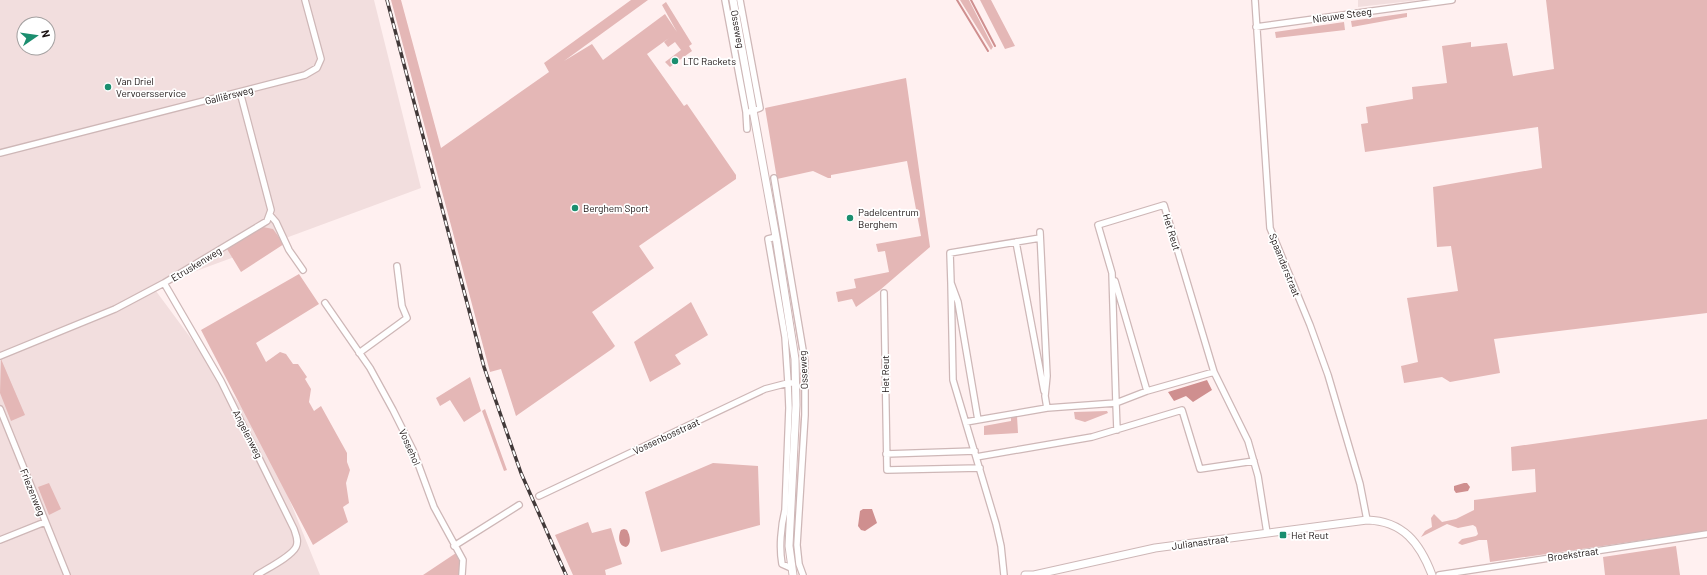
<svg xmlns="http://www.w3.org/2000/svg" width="1707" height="575" font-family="Barlow,sans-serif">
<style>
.built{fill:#f2dede;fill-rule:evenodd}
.green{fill:#e4b7b6}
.water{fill:#cf8f8f}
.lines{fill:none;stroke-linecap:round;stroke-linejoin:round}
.stream{stroke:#cf8f8f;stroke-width:2}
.minor-casing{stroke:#ceb7b7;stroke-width:8}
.tertiary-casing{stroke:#ceb7b7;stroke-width:9}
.minor{stroke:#fff;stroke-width:5.5}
.tertiary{stroke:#fff;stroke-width:7}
.rail-casing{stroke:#423939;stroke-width:3.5}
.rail{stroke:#fff;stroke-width:2;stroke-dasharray:6;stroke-linecap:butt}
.poi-dot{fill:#1b8e6f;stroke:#fff;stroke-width:1.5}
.labels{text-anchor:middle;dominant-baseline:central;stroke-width:3.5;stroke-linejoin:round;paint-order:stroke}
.street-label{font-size:10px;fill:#191111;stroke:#fff}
.poi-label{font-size:10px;fill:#191111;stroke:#fff;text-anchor:start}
</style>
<rect width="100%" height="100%" fill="#fff0f0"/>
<path class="built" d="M0,0H374L421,188L153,287L264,437L320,575H0ZM24,24H48V48H24Z
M1358,0H1420L1358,7Z"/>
<path class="green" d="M391,0H401L441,148L549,72L544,63L631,0H648L564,61L592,44L603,60L665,14L677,32L662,5L666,2L692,44L689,46L692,51L670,67L665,62L681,50L675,42L668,47L664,42L669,38L647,54L684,106L687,104L736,175V179L639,246L654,268L592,312L615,346L612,349L516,416L501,369L490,372Z
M960,0H969L993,47L991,50Z
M980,0H991L1015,46L1005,49Z
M1546,0H1707V313L1494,339L1500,373L1450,382L1442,377L1404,383L1401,366L1418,362L1407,298L1458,291L1451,246L1437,247L1433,187L1542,168L1538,127L1365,152L1361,124L1368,123L1366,107L1413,99L1412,87L1447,83L1442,46L1471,42V47L1507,43L1513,76L1554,69Z
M1407,13V17L1352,27L1351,21Z
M1344,22L1345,30L1276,38L1275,32Z
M906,78L930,247L880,290L856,307L852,299L838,302L836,292L856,288L854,279L889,272L885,251L878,252L876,244L921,236L907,161L831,175V178H828L813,171L777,179L765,108Z
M776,210L778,212L802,356H800Z
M263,227L273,229L284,244L241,272L227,249Z
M299,274L319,304L256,343L266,362L280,352L286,354L293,364H298L307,377L305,379L311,389L309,402L314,411L321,406L347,453V462L350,470L346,483L349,503L343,507L348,522L313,545L201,330Z
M691,302L708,335L675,355L681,364L650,382L634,342Z
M1,359L25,415L11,421L0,393Z
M800,360H803L801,436L793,548L801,414Z
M470,377L481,411L464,422L450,400L440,406L436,398Z
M485,409L507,470L504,471L482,411Z
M1107,411L1108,413L1085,422L1075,419L1074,412Z
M1017,416L1018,433L984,435V426L1011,421V417Z
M1707,419V531L1490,562L1487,540H1479L1462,545L1458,543L1462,539L1476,536L1478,534L1476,527L1473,525L1458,528L1447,524L1421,537L1425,531L1432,527L1431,518L1434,514L1442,522L1456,519L1474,510V500L1536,492L1535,469L1512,471L1511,447Z
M713,463L758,466L760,525L661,552L645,492Z
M49,483L61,509L49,515L38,487Z
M588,522L592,533L611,528L622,564L605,570L606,575H573L555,535Z
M1676,546L1680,575H1605L1603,557Z
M456,553L460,563L459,575H423Z"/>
<path class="water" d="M1207,380L1212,390L1193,402L1186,396L1174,401L1168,392Z
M1464,483H1467L1470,487L1468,491L1456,493L1454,490V486Z
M863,509H872L877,523L865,531L861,530L858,526L860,511Z
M624,529L627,530C630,535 632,544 626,547C618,546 618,536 621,530Z"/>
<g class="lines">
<path class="stream" d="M957,0L988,51
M971,0L995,46"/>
<g class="minor-casing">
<path id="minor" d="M725,0L746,112L747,129
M740,0L760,108L749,112
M1255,0L1270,228L1310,325L1328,375L1360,484L1367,520
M1256,27L1452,0
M0,153L305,75L317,68L321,59L305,0
M774,178L805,362V415L797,545L799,564L803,575
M270,215L276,222L289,250L303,270
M1040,232L1047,376L1045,396L1047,408
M776,237L768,239L785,337L788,383L789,408L785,510C781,526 779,548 782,564L791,568
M1016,242L1044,391
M1115,281L1147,391
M164,283L221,381L294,529C296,535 299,541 296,547C291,557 266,569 257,575
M951,283L953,380L996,524L1001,546L1004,575
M884,293L887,470L980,468
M325,303L370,368L393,410L413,450L434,507L463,560L462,575
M359,353L407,318L402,306L397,266
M0,356L115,309L164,283L267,221L271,210L240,92
M1214,372L1248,441L1258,476L1267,533
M0,409L67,575
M978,420L958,302L951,283L950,253L1040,238
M966,422L1047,408L1116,403L1147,391L1214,372L1164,205L1098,225L1112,273L1116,403L1117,430
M886,454L975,451
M976,457L1092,437L1182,410L1200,469L1254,461
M539,496L765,389L788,383H796
M0,540L45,522
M454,546L519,505
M1439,575L1707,534"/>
</g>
<g class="tertiary-casing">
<path id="tertiary" d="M733,0L776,237L795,359L796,405L789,546L793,575
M1025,575H1034L1155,548L1367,520C1403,521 1420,543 1432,575"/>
</g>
<use href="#minor" class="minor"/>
<use href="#tertiary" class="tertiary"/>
<g class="rail-casing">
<path id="rail" d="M387,0L484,367L521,473L566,575"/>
</g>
<use href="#rail" class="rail"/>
</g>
<g class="poi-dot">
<circle cx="675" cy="61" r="4"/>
<circle cx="108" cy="87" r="4"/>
<circle cx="575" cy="208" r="4"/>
<circle cx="850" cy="218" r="4"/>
<rect x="1279" y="531" width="8" height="8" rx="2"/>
</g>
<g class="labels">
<g class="street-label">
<text transform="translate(1342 15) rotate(-8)">Nieuwe Steeg</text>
<text transform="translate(738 29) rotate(80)">Osseweg</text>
<text transform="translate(229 95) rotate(-14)">Galliërsweg</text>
<text transform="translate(1172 232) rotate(73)">Het Reut</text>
<text transform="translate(196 264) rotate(-31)">Etruskenweg</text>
<text transform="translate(1285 265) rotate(68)">Spaanderstraat</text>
<text transform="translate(803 370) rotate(-93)">Osseweg</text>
<text transform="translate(885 374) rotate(-90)">Het Reut</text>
<text transform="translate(248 434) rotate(63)">Angelenweg</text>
<text transform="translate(666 436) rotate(-25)">Vossenbosstraat</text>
<text transform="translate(410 447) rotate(66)">Vossehol</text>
<text transform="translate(33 492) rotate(68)">Friezenweg</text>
<text transform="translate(1200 542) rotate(-8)">Julianastraat</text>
<text transform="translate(1573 554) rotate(-8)">Broekstraat</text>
</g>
<g class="poi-label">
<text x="683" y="61">LTC Rackets</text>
<text x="116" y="81">Van Driel<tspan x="116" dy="12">Vervoersservice</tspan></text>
<text x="583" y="208">Berghem Sport</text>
<text x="858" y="212">Padelcentrum<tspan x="858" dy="12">Berghem</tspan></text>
<text x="1291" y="535">Het Reut</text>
</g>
</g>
<g transform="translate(36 36) rotate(77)"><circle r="19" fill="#ffffff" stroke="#a3a0a0"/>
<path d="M0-3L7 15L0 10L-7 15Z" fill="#1b8e6f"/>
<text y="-6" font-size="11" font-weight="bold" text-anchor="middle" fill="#191111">N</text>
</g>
</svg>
